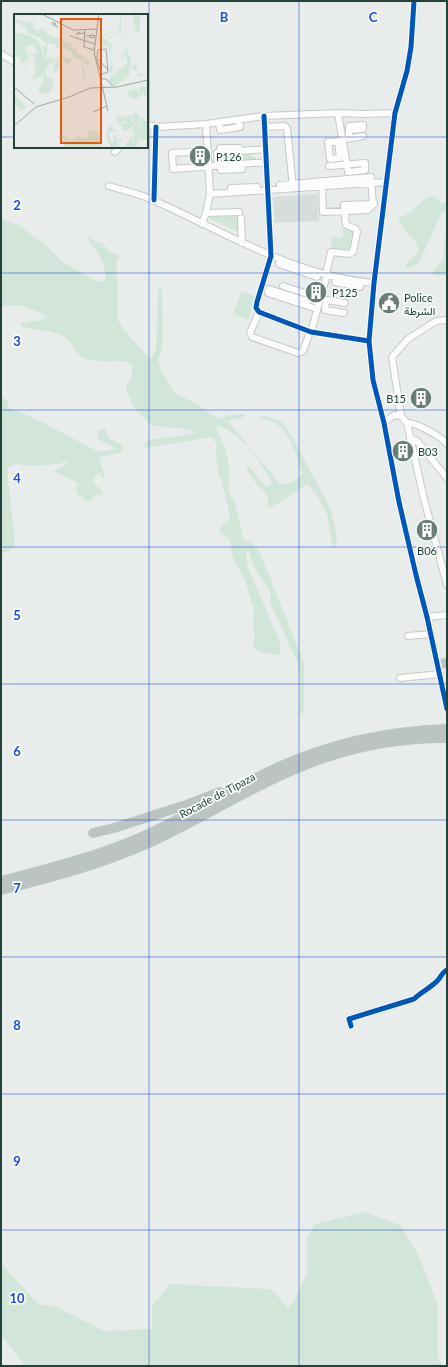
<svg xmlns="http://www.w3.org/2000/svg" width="448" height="1367" font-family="Lato,Vazirmatn,sans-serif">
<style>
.built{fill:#d6dedb}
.green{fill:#d1e6d8}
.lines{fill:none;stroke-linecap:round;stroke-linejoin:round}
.minor-casing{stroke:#c5cac8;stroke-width:8}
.highway-casing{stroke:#c3ccc9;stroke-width:10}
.minor{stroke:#fcfcfc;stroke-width:6}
.highway{stroke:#bcc4c2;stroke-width:9}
.cycleway-casing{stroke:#f7fbf9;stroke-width:8}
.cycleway{stroke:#0057b8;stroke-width:5}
.grid{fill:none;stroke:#1d4ed8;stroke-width:1;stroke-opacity:0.55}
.labels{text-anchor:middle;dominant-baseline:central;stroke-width:3.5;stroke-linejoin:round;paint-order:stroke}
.poi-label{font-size:11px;fill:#24423a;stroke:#f7fbf9;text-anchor:start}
.street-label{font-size:11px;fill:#24423a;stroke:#f7fbf9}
.inset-road{fill:none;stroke:#9aa9a4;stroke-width:1}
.view{fill:#e8590c;fill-opacity:0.15;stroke:#e8590c;stroke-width:2}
.inset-edge{fill:none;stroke:#24423a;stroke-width:2}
.grid-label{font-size:13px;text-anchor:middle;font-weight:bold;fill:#1d4ed8;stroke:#f7fbf9;stroke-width:3.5;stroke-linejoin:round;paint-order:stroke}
</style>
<rect width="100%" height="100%" fill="#e8edeb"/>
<path class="built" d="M317,194L319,221L275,223L273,197Z"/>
<path class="green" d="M251,153V157H256L255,161L220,163V156Z
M432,195L441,203H447V210L441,213L419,263L406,269V264L418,252C418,240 413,241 407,233C403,229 401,224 398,219L411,212L423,200Z
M239,213L240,233L208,218L210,215Z
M1,219L18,225L47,246L63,262L85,275L97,281L105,282C107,274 103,260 98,253C96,249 92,246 89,243V236L93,240L103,244L110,252L120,256L116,261L118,291V320L123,329L149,358L153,356L156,349L158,294V289L161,288L162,290L163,345L158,362L161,371L175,393L199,405L217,419L230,415L244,414V417L228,421L280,484C289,485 296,479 303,474C297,458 292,437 279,426C274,421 264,420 258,417L262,416L270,417L282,422L293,438L331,510L336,533L337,546L333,549L327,514L315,492L307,484C295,491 280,505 267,508C272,493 260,490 253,479C250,475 248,470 245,465L249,466L261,481L267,486L272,483C259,459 243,435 217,425L216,429C223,441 229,457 229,472C230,485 225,490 235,502L244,541H250L260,553L304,663C305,672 304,680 304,689C304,698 305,705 303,714L299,712L300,678L298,663L271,605L270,591L254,567L249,551L246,550L247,565L278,637L281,647L280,654L278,655L259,652L253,647L255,634L253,624L254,610L244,578L239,568L235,564L232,555L230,539L222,534L219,530C222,524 227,523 230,517L222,481L219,476L216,456V443L211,437L147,448L143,446L144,444L149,440L190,434L195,432C190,428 161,427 152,426L134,407L126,390L127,385L132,375V365C122,357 105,364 91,360C73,356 76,345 64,337C52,329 36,331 22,327L21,323L38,321L47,318L43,314L19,305L1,306Z
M346,227L355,231L350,251L348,252L331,250L332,237H343V230H346Z
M447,232V275L437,276L432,273L443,259L445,237Z
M241,291L255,296L248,320L233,315Z
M1,396L7,401L9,408L34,418L97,451L114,450L115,448L102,442L97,437L99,430L105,429L109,438L122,445L123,449L120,453L100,457C100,465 105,471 105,479L98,473L94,478V484L101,489L103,495C96,494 93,497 88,502L85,499L78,495L76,488L78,484C71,476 62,477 54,471L56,469L65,465L67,461L59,464L31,466L17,464L10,466L7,470L15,540C14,549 10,551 1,553Z
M364,1212L400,1225L419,1256L438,1306V1355L442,1366H25L1,1335V1263L38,1304L56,1307L104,1331L152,1329V1306L170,1284L271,1289L288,1308L295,1299L307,1273V1238L315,1224Z"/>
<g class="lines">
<g class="minor-casing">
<path id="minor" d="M414,1L411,47L407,71L395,113L374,283L369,341L373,380L384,423L399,502L416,575L427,617L447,709
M1,54L15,62
M264,116L271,256L257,302L256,308L259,312L311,332L369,341
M219,123L220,130L240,127L239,120
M147,125L157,127L206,124L264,116L338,113L363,114L395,113
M265,127L285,126L287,128L293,188
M349,130L363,129V125L349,126V138
M346,139L363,136
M338,142L340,158L330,159L328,142L343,141
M208,151L172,153L173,169L267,162
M115,152L120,147
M220,153V148H239
M221,165V170L242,169V164
M218,166L217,153L266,149
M329,166L365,163V170L348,172C345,152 341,133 338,113
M109,186C124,191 141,194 155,201C227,233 294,276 374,283
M231,188L257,187V191
M280,189V185L371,177L373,205L368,210L323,212L322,186
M210,194L386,182
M154,200L156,127
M206,213L239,212
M241,218L242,243
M202,224L206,213L210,194L206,124
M281,260L279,264L317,277L318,272
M326,274L331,252L349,254L353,252L357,232L356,229L346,225L344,205L374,204
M336,277L335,282L360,287L361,282
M283,286L320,298
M306,305L307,301L269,289L268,293L317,309
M259,312L250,333L252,337L298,353L303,351L310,332
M344,313L325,310L326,300L345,303
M311,332L327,275
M401,416L392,357L408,339L436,321L447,320
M384,423L394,415L401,416L407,423L423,495L447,585
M407,423C415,422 441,436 447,444
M410,438L417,441L447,478
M427,617L447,615
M408,636L431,634
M400,678L440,674
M351,1026L349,1019L414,999C421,992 432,987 438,980C442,976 442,972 447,970"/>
</g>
<g class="highway-casing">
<path id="highway" d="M438,664L447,663
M93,833L114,828L189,804L220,792
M1,881C51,868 100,856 148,834C191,814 232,789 274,769C330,743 386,731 447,729
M1,890C52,877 103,864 151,842C198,820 243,792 291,771C340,749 394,738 447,738"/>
</g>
<use href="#minor" class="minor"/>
<use href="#highway" class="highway"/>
<g class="cycleway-casing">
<path id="cycleway" d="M414,1L411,47L407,71L395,113L374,283L369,341L373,380L384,423L399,502L416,575L427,617L447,709
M264,116L271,256L257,302L256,308L259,312L311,332L369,341
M154,200L156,127
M351,1026L349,1019L414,999C421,992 432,987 438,980C442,976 442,972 447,970"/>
</g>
<use href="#cycleway" class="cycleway"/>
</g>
<path class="grid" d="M149,1V1366M299,1V1366M1,137H15M147,137H447M1,273H447M1,410H447M1,547H447M1,684H447M1,820H447M1,957H447M1,1094H447M1,1230H447"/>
<defs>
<g id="building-disc" transform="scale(1.15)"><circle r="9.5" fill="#697e78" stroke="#f7fbf9"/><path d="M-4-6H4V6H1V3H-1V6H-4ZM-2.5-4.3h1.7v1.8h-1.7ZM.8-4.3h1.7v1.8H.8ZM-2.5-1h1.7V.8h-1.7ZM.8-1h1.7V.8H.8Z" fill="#fff"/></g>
<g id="civic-disc" transform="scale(1.15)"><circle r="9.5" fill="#697e78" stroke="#f7fbf9"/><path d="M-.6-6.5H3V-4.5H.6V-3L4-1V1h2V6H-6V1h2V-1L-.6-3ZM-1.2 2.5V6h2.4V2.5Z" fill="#fff"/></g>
</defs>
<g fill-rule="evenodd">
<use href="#building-disc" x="200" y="156"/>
<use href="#building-disc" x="316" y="292"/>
<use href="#civic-disc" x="389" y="303"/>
<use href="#building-disc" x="421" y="398"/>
<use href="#building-disc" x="403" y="451"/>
<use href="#building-disc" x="427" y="530"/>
</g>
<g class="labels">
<g class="poi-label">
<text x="216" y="156">P126</text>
<text x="332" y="292">P125</text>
<text x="404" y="297">Police<tspan x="404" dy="13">الشرطة</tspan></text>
<text x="406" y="398" text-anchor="end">B15</text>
<text x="418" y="451">B03</text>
<text x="427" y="550" text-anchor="middle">B06</text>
</g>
<g class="street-label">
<text transform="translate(217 795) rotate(-28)">Rocade de Tipaza</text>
</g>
</g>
<g transform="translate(14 14)">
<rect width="134" height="134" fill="#e8edeb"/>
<path d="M106,0H107V14L112,31L106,16L92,27L97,30L99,41L97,33L96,47L101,56L96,49L99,57L96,59L95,36L92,34L96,33L86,30L88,24L84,29L83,25L92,20L94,22H90L91,27L105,15ZM119,0H127L125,21L121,16ZM0,5L22,10L18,12L27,20L25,16L27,14L40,24L45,23L56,30V27L60,37L61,31L63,40L69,42L73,49L70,43H72L77,51V55L75,50L71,51L66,44L74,65V70V65L70,57L72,64H70L66,45H60L63,44L59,42L58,38L49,34L50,33L40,34L44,31L34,29L32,45L40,43L36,50L42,43L40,48L33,52L31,61L33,64L39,63L38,70L41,75H37L35,80L26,79L23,72L25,74L29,70L30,61L18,66L21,58V44L15,40L10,57H9L13,45L8,50L4,41L2,44L0,21L6,18L24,26L31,45L29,33L32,31L33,34V31L27,24L14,19L13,14L0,7ZM19,31L22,36L21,41L12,38L13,32ZM111,33L117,44V51H122L124,58L130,62H123L124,59L116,51L115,62L102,71H98L94,65L114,49L111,39L108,45ZM45,41L58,46L55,50L47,47L48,54L43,56L42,61L39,53ZM127,72L133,73L132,82L128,80L121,86L114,81L113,77L123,74L124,81ZM0,80L12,93L8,97L0,90ZM122,99L125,100V111L121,110L118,102L117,104L120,111L125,112V123L126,102L134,109V125L125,126L122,134H97L92,122L95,111L102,117L94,120L97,127L99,129L100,120L104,125H109L107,128L100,125L108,134L111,133L117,121L119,125L122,118L118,120L119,112L110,118L107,110L112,109L113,106L105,110L102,106L103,102H110L104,106ZM80,115L85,119L88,134H52L43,122L46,120L56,126H60L62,122L73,124L75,116Z" fill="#d1e6d8" fill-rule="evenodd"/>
<path class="inset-road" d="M28,0L59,16L83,15M85,0L80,38L94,97M41,12L42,10L39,8L38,10L44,13M71,15L70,33L80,36M66,18L62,20L71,19M56,22L81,30M72,22L80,21L81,23L76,24V22M82,43L88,61M83,43L84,36L92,35L94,58L86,61M84,45L94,56M87,65H92L99,72M0,73L20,90M79,98L93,92M0,112L22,93L55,83L76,74L103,73L134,66"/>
<path class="view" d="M47,5H87V129H47Z"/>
<rect width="134" height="134" class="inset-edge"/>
</g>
<g class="grid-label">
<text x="224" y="22">B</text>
<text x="373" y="22">C</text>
<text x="17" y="210">2</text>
<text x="17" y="346">3</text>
<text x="17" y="483">4</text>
<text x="17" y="620">5</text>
<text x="17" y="756">6</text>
<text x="17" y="893">7</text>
<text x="17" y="1030">8</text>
<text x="17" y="1166">9</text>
<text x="17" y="1303">10</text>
</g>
<rect width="448" height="1367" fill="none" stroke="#24423a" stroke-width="4"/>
</svg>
